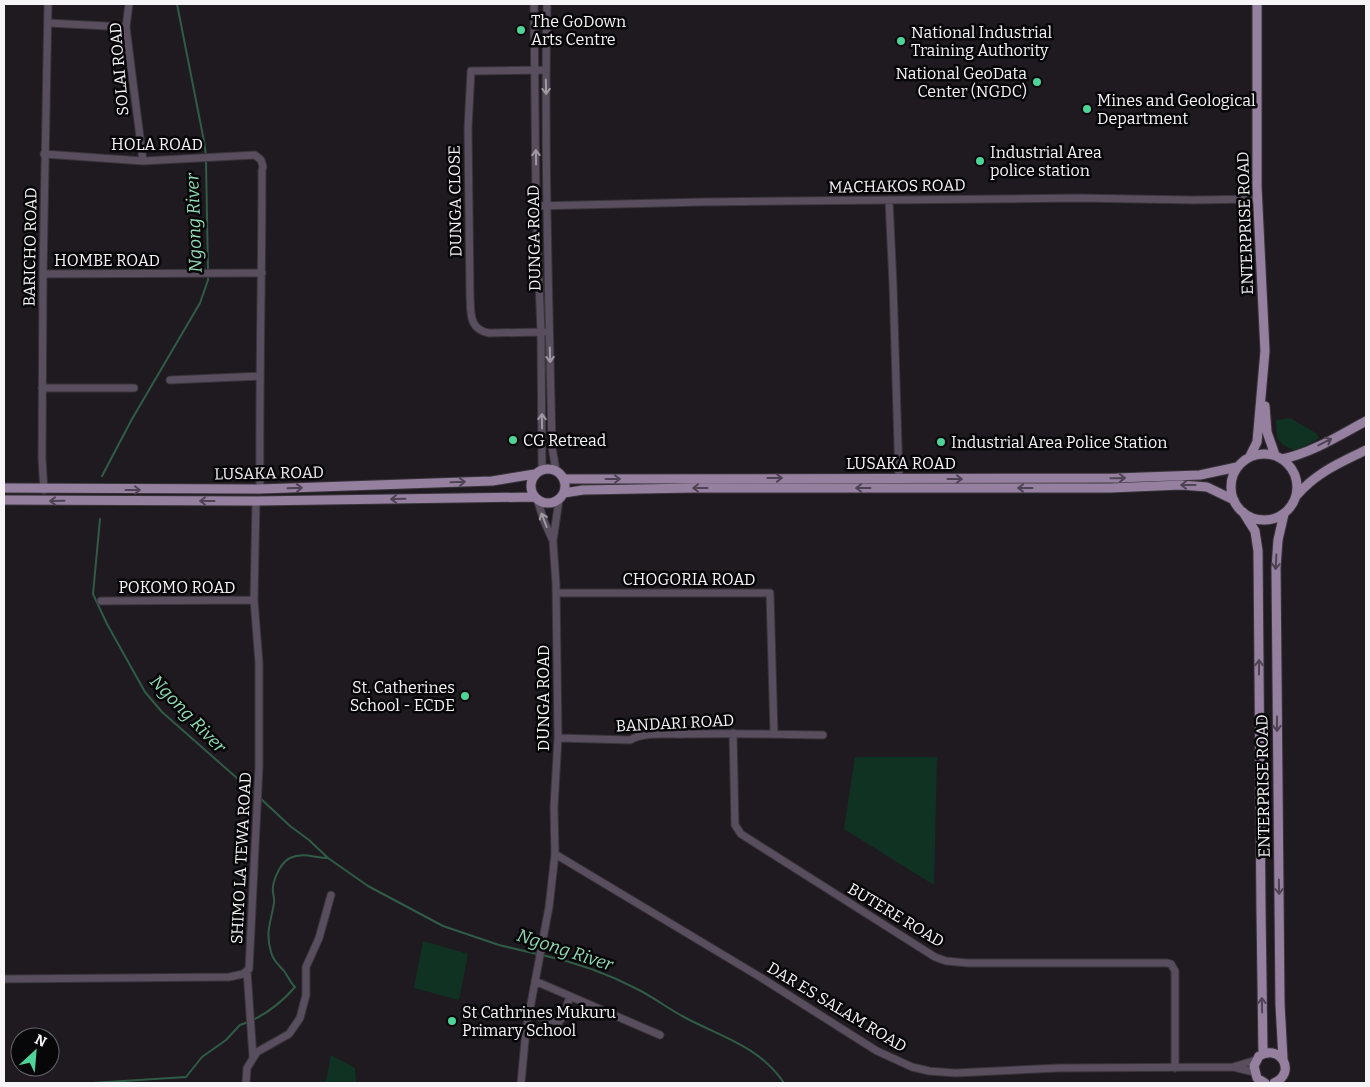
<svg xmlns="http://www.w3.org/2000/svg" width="1370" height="1087" font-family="Bitter,serif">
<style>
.green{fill:#103223}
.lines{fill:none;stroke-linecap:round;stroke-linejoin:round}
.stream{stroke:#305c46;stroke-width:2}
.minor-casing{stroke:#38343a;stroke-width:9}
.major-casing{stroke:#38343a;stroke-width:11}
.minor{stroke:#594e5d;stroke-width:7}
.major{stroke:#9680a0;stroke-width:9}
.oneway{stroke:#a099a3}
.oneway2{stroke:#4e4354}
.poi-dot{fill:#4ed399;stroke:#070608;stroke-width:2}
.labels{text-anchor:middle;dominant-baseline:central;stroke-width:5;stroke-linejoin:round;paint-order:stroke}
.poi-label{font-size:16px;fill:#f7f4f8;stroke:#070608;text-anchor:start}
.street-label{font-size:16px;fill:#f7f4f8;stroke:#070608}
.water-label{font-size:18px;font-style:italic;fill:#90dbb5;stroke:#070608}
</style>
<rect width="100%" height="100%" fill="#1e1a20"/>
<path class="green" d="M1290,418L1316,433L1319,438L1302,448L1294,450L1283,445L1277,438L1276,420Z
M855,757H937L934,885L844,829Z
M423,941L468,954L459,1000L414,988Z
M331,1055L355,1068L356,1083H312L326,1081Z"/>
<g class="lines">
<path class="stream" d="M177,4L204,141L206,156
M206,161L208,271
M102,476L132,419L200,303L208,280V276
M100,519L93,594L107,624L145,692L162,712L255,794
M260,798L290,826L309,840L328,858L368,886L443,926L499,945L537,954
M542,955C574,962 606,973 635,988C652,996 667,1008 684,1017C721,1037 759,1046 784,1083
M253,1020C269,1012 283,1001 295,987C290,982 288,976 284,971C279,965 273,961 271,952C265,932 271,922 274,903C275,898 272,893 273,887C274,878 281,862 290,858C303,852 315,858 328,858
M92,1083L186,1077L202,1057L226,1040L240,1025L248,1022"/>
<g class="minor-casing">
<path id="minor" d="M129,4L126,27L128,43L143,161
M534,4L536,206L541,332L542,470
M547,4C544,152 549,300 552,447L556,471
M48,23L126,27
M44,154L143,161L255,155L261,160L263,167L262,170C262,277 259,383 260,489
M889,200L893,284L899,478
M536,206L703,202L1078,198L1193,200L1258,199
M43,274L262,273
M544,332L489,333C468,329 471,312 470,295L468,128L471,71L545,70
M170,380L259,376
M42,388H134
M44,490L42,459L43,274L48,4
M537,499L544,521L553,541
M556,593H770L774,734
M101,601L254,600
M733,733L735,825L741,834L935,957L946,961L968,963H1167L1171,964L1175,971V1068
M558,738L630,740C646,731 669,735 687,734C732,733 777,734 823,735
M555,854L760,977L877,1051L912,1067L929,1071L955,1073L1059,1068L1233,1067L1256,1060
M247,971L253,1057
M4,979L229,977L243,974L249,969L259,767V663L254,600L256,501
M535,981L660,1035
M529,1014L559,1022L564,1015L570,996
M1233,1067L1254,1072
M246,1083L247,1068L257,1052L289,1034L300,1018L306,995V967L319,938L331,895
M521,1083L526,1030L549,907L555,854L554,807L558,738L556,584L553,541L559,500"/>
</g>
<g class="major-casing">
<path id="major" d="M1265,406L1267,432L1275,455
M1231 487a33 33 0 1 1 66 0a33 33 0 1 1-66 0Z
M1250,456L1257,442L1265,351L1257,186V4
M1282,459C1312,453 1340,435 1366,421
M531 486a17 17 0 1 1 34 0a17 17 0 1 1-34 0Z
M564,479L1117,478L1200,475L1237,467
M4,488L260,489L492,481L535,474
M564,493L583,490L694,488H1110L1181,485L1207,487L1234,500
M1297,495C1317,472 1340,463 1366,450
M4,500L256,501L535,497
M1243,512L1255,531L1258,551L1261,910L1263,1053
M1283,1059L1280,1004L1276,568L1278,540L1284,514
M1265,1083L1257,1078L1254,1066L1259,1056C1281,1043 1297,1073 1274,1083"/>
</g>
<use href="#minor" class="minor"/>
<use href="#major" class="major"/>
</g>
<defs><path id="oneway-shaft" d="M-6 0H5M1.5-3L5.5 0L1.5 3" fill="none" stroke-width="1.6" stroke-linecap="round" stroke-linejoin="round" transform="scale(1.25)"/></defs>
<g class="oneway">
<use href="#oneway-shaft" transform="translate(546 87) rotate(89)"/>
<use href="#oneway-shaft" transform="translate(536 157) rotate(-91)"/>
<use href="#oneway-shaft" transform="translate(550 355) rotate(89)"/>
<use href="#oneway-shaft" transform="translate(542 421) rotate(-90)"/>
<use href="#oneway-shaft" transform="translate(544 520) rotate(-111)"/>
</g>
<g class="oneway2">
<use href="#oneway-shaft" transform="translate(1325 442) rotate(-27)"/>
<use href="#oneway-shaft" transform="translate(775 478)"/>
<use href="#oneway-shaft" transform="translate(1118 478) rotate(-1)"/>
<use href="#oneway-shaft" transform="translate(613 479)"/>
<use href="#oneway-shaft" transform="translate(955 479)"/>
<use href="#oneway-shaft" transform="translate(458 482) rotate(-2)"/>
<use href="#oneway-shaft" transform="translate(1188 485) rotate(-180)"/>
<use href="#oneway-shaft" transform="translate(295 488) rotate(-2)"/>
<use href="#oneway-shaft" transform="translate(700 488) rotate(180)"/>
<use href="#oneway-shaft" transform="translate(863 488) rotate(-180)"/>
<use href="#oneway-shaft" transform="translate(1025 488) rotate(180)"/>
<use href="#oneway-shaft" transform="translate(133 490)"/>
<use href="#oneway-shaft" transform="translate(398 499) rotate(179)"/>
<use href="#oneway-shaft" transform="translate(57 501) rotate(179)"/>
<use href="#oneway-shaft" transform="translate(207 501) rotate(-180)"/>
<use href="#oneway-shaft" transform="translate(1276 562) rotate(93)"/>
<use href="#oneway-shaft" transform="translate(1259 667) rotate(-90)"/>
<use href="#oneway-shaft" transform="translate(1277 724) rotate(90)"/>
<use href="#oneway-shaft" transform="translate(1279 887) rotate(89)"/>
<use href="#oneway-shaft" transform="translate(1262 1005) rotate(-91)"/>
</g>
<g class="poi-dot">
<circle cx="521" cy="30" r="5"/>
<circle cx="901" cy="41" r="5"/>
<circle cx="1037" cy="82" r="5"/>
<circle cx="1087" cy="109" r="5"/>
<circle cx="980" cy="161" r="5"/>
<circle cx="513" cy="440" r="5"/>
<circle cx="941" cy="442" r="5"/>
<circle cx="465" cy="696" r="5"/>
<circle cx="452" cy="1021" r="5"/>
</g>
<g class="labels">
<g class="poi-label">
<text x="531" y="21">The GoDown<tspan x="531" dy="18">Arts Centre</tspan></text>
<text x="911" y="32">National Industrial<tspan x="911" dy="18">Training Authority</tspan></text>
<text x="1027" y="73" text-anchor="end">National GeoData<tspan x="1027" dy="18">Center (NGDC)</tspan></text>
<text x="1097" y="100">Mines and Geological<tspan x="1097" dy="18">Department</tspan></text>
<text x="990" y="152">Industrial Area<tspan x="990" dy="18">police station</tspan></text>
<text x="523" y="440">CG Retread</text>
<text x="951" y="442">Industrial Area Police Station</text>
<text x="455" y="687" text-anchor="end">St. Catherines<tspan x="455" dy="18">School - ECDE</tspan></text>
<text x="462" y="1012">St Cathrines Mukuru<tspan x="462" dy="18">Primary School</tspan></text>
</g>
<g class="street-label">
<text transform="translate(119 69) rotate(-95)">SOLAI ROAD</text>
<text x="157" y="144">HOLA ROAD</text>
<text transform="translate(897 186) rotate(-1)">MACHAKOS ROAD</text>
<text transform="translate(455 201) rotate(-91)">DUNGA CLOSE</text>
<text transform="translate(1245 223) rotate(-92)">ENTERPRISE ROAD</text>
<text transform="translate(534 238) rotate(-91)">DUNGA ROAD</text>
<text transform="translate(30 247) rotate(-89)">BARICHO ROAD</text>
<text x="107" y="260">HOMBE ROAD</text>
<text x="901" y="463">LUSAKA ROAD</text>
<text transform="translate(269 473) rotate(-1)">LUSAKA ROAD</text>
<text x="689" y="579">CHOGORIA ROAD</text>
<text x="177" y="587">POKOMO ROAD</text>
<text transform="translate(543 698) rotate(-90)">DUNGA ROAD</text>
<text transform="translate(675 723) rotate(-3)">BANDARI ROAD</text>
<text transform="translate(1263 786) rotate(-91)">ENTERPRISE ROAD</text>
<text transform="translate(241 858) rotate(-87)">SHIMO LA TEWA ROAD</text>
<text transform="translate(896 915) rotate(31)">BUTERE ROAD</text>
<text transform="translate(837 1007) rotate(31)">DAR ES SALAM ROAD</text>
</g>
<g class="water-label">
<text transform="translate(194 223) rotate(-92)">Ngong River</text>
<text transform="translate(188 714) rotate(46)">Ngong River</text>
<text transform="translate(565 950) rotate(18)">Ngong River</text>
</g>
</g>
<rect width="1370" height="1087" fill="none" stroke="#f7f4f8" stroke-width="10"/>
<g transform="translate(35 1052) rotate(26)"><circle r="24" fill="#070608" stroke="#676568"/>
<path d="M0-4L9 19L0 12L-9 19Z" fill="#4ed399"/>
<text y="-8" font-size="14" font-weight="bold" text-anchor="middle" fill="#f7f4f8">N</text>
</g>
</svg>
